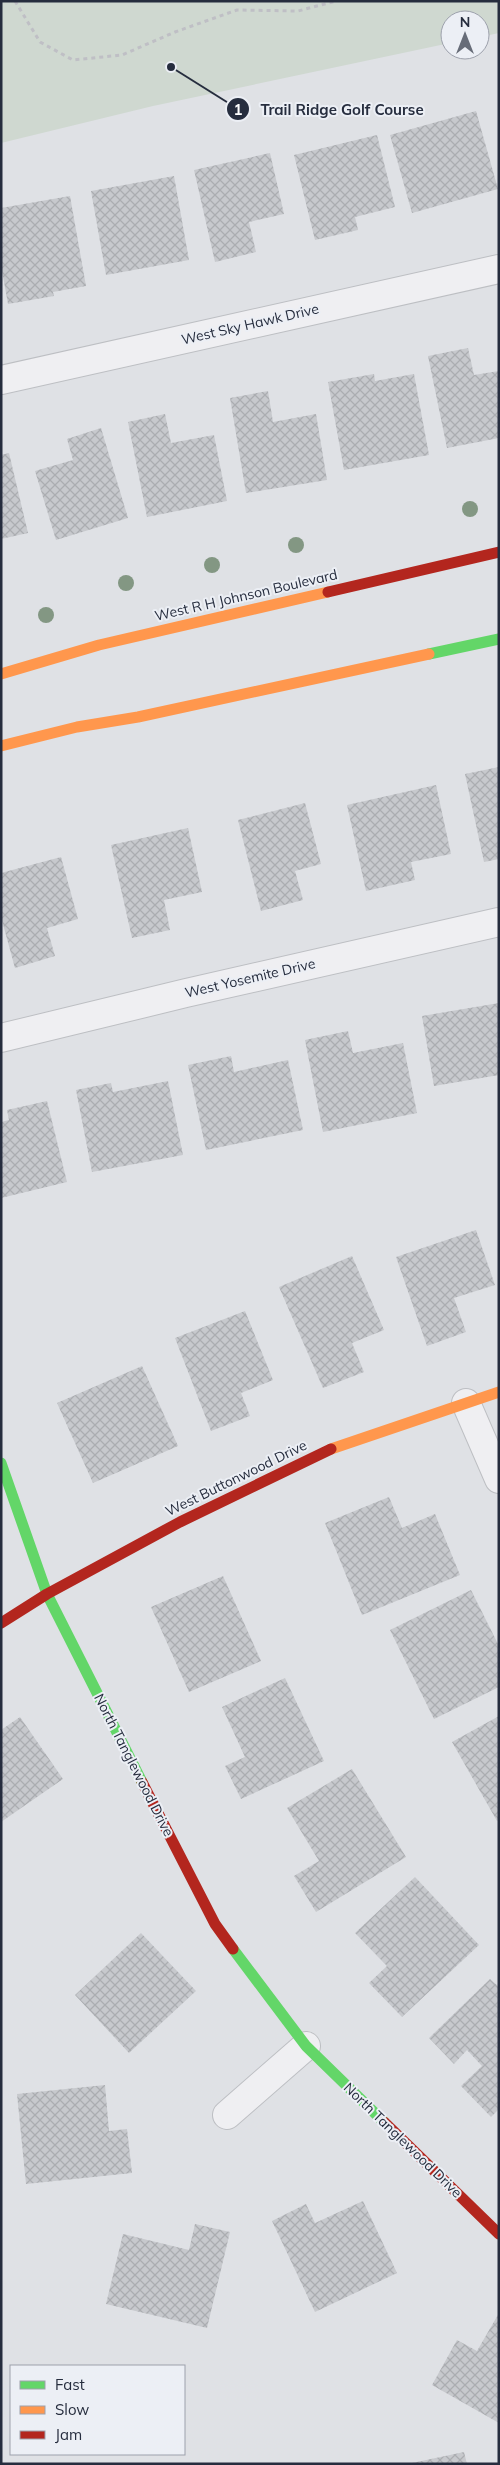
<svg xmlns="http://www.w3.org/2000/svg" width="500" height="2465" font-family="Mulish,sans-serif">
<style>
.green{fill:#cfd8d0}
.building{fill:url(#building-cross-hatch)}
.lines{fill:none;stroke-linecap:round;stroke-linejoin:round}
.street-casing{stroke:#bdbfc3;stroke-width:30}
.path{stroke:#bfbfc5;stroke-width:3;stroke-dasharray:4 4;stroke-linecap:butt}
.street{stroke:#efeff2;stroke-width:28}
.fast{stroke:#63d668;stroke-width:11}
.slow{stroke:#ff974d;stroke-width:11}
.jam{stroke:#b3261e;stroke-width:11}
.tree{fill:#839783}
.labels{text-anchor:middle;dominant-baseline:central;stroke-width:4;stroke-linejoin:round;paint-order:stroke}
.street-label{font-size:14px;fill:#262d3e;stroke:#eceff5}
.leader{fill:none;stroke:#262d3e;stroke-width:2}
.callout-dot{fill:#262d3e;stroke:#eceff5;stroke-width:2}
.mark-label{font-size:15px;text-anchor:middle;font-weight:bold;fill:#fff}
.callout-label{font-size:15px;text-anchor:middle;font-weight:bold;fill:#262d3e;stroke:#eceff5;stroke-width:4;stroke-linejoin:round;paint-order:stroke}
</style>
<defs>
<pattern id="building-cross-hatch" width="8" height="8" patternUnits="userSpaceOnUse" patternTransform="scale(1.25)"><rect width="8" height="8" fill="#c7c9cd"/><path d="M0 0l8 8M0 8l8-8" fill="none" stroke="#abadb1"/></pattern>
</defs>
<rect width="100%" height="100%" fill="#dfe1e5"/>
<path class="green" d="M1,1H499V33L480,37V20H450V43L153,106L1,143Z"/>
<path class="building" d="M476,111L498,189L412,213L390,135Z
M377,135L395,207L355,217L358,230L315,240L294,155Z
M270,153L284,214L249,222L256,252L215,262L194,170Z
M174,176L189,260L106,275L91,191Z
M70,196L86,286L53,292L54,296L8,304L1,265V208Z
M468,348L474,375L499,371V438L447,448L428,356Z
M374,374L375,381L414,374L429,455L344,470L328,382Z
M268,391L273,422L316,414L327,480L246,493L230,398Z
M165,414L171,443L214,435L227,501L147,517L128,422Z
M101,428L128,518L56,540L35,471L73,460L67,439Z
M9,453L28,533L1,539V455Z
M499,767V859L484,862L465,774Z
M436,785L451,854L411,862L415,880L366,891L347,805Z
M305,803L321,864L295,871L303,900L261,911L238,820Z
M188,828L202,892L164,900L170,930L132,938L111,845Z
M61,857L78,919L47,928L55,956L15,968L1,917V873Z
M499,1003V1075L434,1086L422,1016Z
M348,1031L353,1053L403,1043L417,1113L323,1132L305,1040Z
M231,1056L234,1072L288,1060L303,1130L206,1150L188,1065Z
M168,1081L183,1155L92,1172L76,1090L111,1083L113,1092Z
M47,1101L67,1182L1,1198V1122L9,1120L7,1110Z
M476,1230L495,1285L454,1298L466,1332L427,1346L396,1257Z
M352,1256L384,1330L352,1343L364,1372L323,1388L279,1287Z
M245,1311L273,1380L241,1393L250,1416L211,1431L175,1338Z
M142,1366L178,1446L93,1483L57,1403Z
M389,1497L402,1528L435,1514L460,1575L362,1615L325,1523Z
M223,1576L261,1661L189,1692L151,1607Z
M471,1590L499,1646V1687L434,1719L390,1630Z
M285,1678L324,1761L241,1799L225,1766L245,1757L222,1707Z
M499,1716V1820L497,1821L452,1742Z
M20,1717L63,1779L1,1822V1730Z
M352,1769L406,1857L316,1912L294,1876L319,1861L287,1808Z
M415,1877L479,1945L402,2017L369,1983L387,1966L355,1933Z
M141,1933L196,1991L129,2053L75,1995Z
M490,1979L499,1987V2109L491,2117L461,2086L482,2066L467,2050L454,2064L429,2038Z
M105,2085L109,2131L127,2129L132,2173L26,2184L17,2094Z
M363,2201L397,2273L315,2312L272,2221L306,2204L315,2223Z
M195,2224L230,2232L207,2328L106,2304L123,2234L189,2250Z
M499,2313V2423L432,2385L457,2340L477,2351Z
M464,2452L467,2464H412V2463Z"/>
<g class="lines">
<g class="street-casing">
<path id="street" d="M1,380L499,269
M1,1038L186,993L499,922
M466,1403L499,1479
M227,2115L306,2046"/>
</g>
<path class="path" d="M15,1L40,42L73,60L122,55L175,32L237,10L298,11L336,1"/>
<use href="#street" class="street"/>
<path class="fast" d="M429,654L499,639
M1,1463L47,1594L142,1782
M233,1949L306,2046L384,2122"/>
<path class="slow" d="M1,674L99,645L328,592
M1,746L77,727L138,717L429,654
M331,1449L499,1392"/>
<path class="jam" d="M328,592L499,552
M1,1623L47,1594L180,1522L331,1449
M142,1782L215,1924L233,1949
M384,2122L499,2234"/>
</g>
<g class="tree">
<circle cx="470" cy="509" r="8"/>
<circle cx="296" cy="545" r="8"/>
<circle cx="212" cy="565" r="8"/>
<circle cx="126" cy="583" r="8"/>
<circle cx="46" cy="615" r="8"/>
</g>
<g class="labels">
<g class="street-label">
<text transform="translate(250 324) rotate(-13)">West Sky Hawk Drive</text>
<text transform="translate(246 595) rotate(-13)">West R H Johnson Boulevard</text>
<text transform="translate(250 978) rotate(-13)">West Yosemite Drive</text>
<text transform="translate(236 1478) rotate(-26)">West Buttonwood Drive</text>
<text transform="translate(134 1765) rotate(63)">North Tanglewood Drive</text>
<text transform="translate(403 2140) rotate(44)">North Tanglewood Drive</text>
</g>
</g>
<path class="leader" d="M171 67L238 109"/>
<g class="callout-dot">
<circle cx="171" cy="67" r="5"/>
<circle cx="238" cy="109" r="12"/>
</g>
<g class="mark-label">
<text x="238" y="115">1</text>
</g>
<g class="callout-label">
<text x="342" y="115">Trail Ridge Golf Course</text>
</g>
<rect width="500" height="2465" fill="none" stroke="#262d3e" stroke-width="5"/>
<rect x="10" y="2365" width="175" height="90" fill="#eceff5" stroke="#9da1ac"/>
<rect x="20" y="2381" width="25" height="8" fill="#63d668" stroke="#9da1ac"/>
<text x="55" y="2390" font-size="15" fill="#262d3e">Fast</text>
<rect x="20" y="2406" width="25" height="8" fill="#ff974d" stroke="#9da1ac"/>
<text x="55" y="2415" font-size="15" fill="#262d3e">Slow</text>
<rect x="20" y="2431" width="25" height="8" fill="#b3261e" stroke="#9da1ac"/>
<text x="55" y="2440" font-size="15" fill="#262d3e">Jam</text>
<g transform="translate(465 35)"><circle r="24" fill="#eceff5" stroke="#9da1ac"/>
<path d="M0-4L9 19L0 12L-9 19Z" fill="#676c78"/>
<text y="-8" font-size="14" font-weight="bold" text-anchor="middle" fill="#262d3e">N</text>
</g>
</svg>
